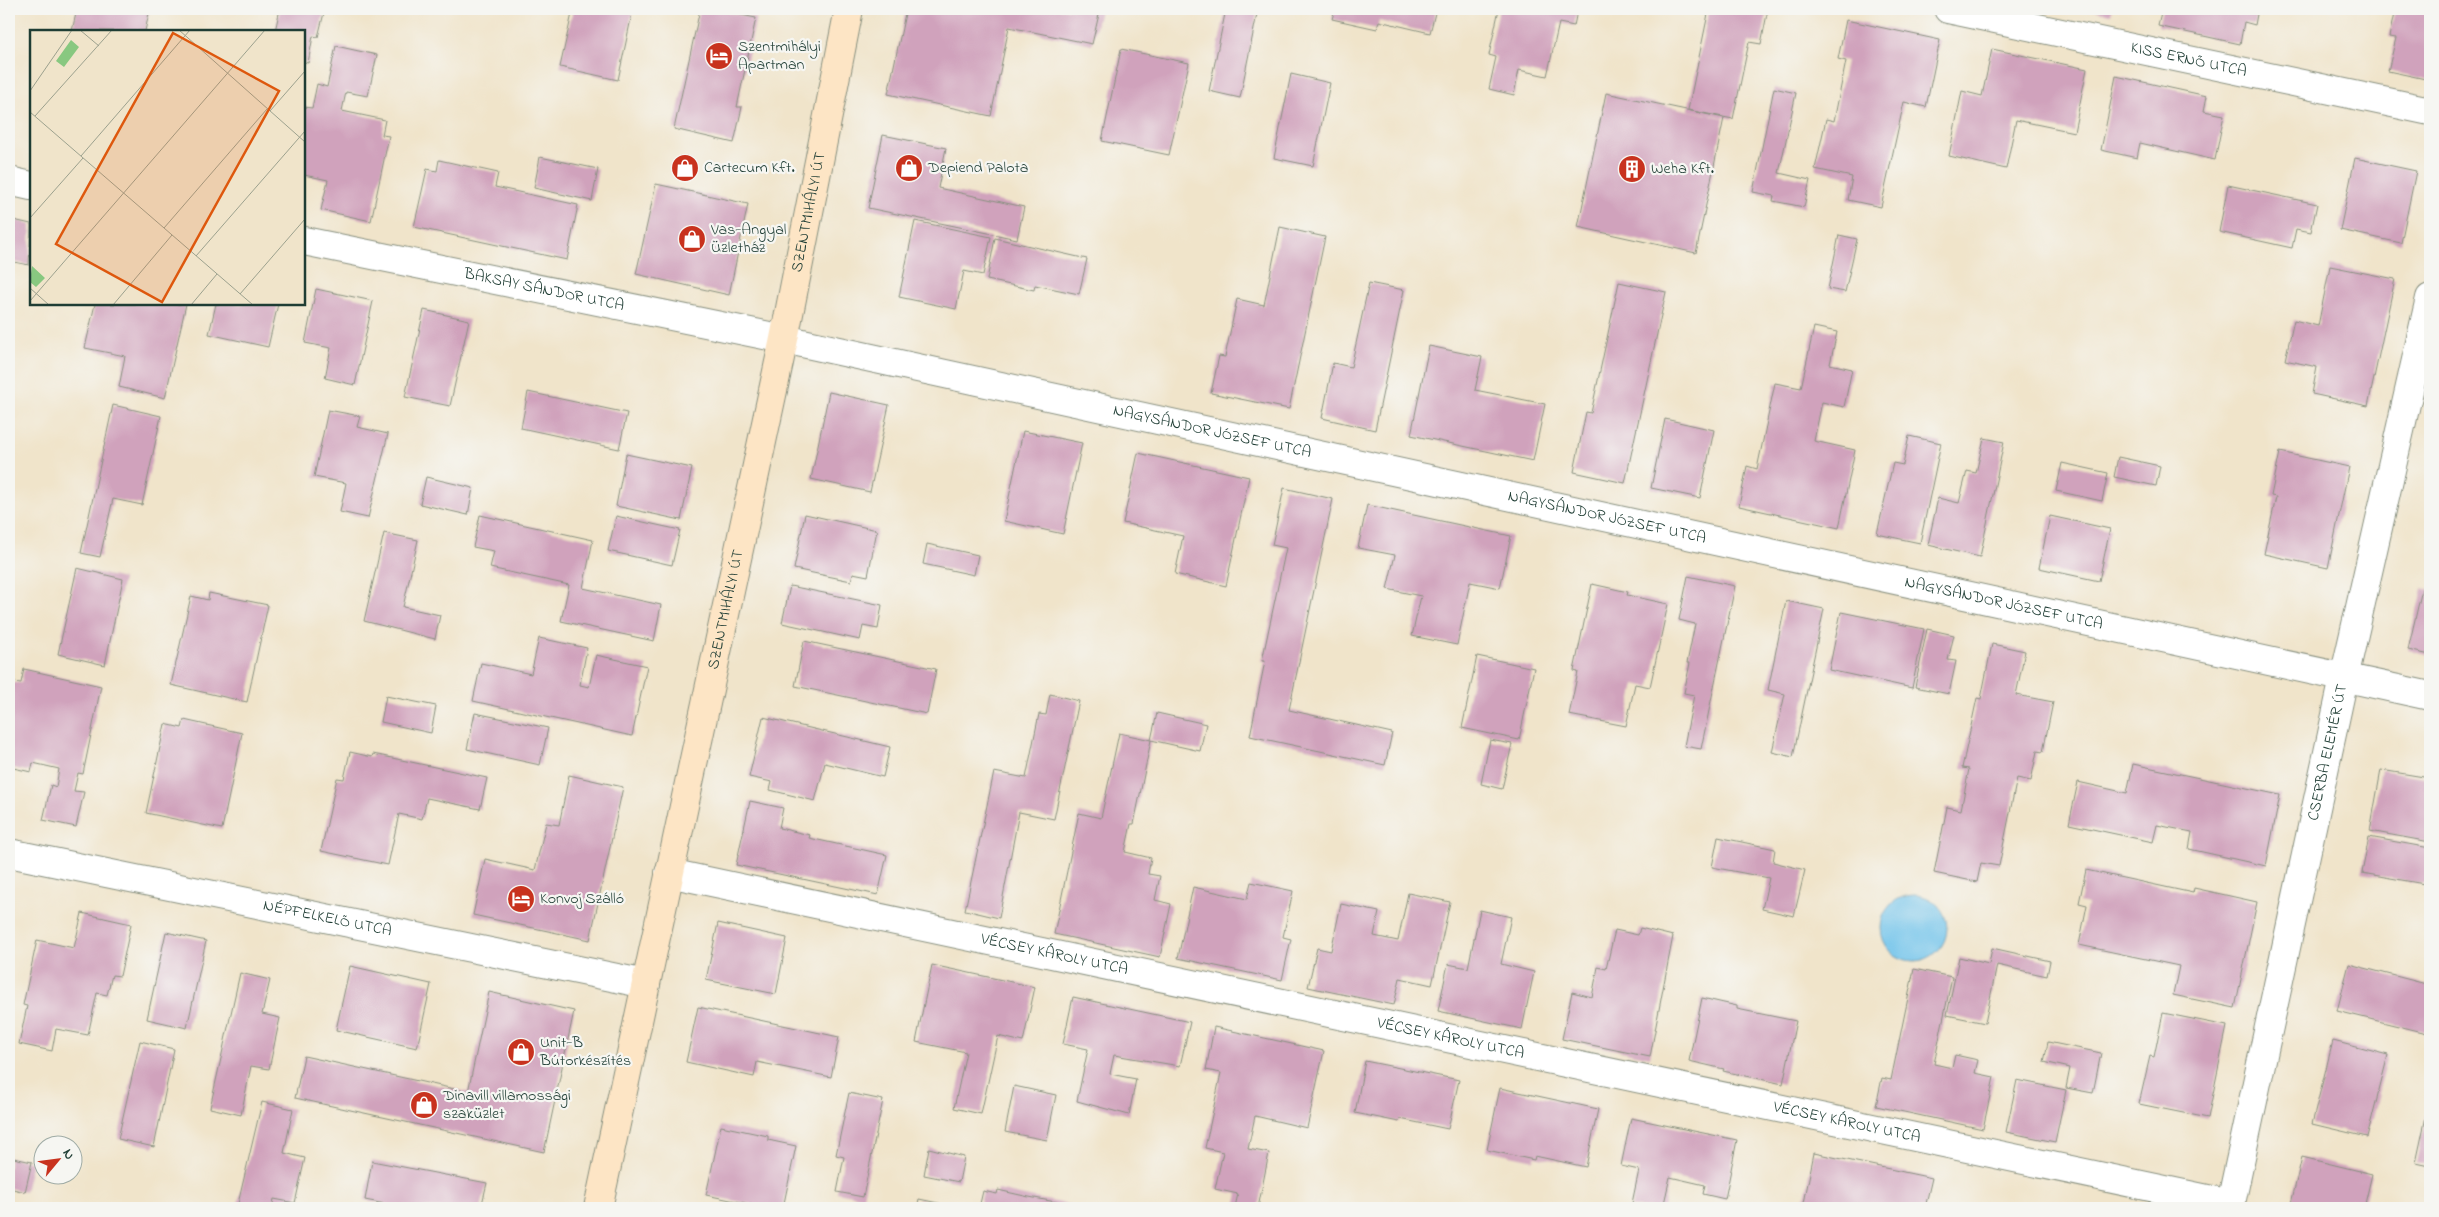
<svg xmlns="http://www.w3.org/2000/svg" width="2439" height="1217" font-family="'Indie Flower',sans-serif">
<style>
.water{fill:#6fc3eb;stroke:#478090}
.building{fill:#d0a2bc}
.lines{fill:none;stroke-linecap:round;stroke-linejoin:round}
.minor-casing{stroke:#88907f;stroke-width:30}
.secondary-casing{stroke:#88907f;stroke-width:30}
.minor{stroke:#fff;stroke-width:28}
.secondary{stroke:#fde5c5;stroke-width:28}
.labels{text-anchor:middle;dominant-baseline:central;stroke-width:4.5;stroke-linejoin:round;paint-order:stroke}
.poi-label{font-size:16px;fill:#1f3d34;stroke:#f6f6f2;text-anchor:start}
.street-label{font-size:16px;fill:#1f3d34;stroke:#f6f6f2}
.inset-road{fill:none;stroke:#9ca18e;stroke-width:1}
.view{fill:#de580e;fill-opacity:0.15;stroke:#de580e;stroke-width:2.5}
.inset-edge{fill:none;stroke:#1f3d34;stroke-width:2.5}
</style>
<rect width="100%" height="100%" fill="#f6f6f2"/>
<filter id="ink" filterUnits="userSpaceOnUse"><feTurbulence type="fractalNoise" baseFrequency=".02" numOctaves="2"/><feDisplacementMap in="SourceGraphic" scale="10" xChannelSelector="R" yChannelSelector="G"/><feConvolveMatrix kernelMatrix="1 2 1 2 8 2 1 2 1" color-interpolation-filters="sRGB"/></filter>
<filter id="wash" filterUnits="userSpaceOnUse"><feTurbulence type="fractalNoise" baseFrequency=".0096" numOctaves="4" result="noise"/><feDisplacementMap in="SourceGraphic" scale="20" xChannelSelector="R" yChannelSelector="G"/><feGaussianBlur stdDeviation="1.12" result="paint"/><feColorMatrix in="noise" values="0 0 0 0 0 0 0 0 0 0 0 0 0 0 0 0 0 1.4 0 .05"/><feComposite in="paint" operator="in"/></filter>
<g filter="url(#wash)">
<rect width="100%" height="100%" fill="#f0e4ca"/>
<path class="water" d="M1881 928a33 33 0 1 1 66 0a33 33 0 1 1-66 0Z"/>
<g id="blocks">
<path class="building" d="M77,9H150L145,31H72Z
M280,9H325L318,37L313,36L308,63L304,62V31H275Z
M573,9H633L618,80L560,67Z
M700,9H712L756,18L737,107H742L734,143L674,129Z
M906,9H1093L1100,10L1092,44L1009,27L991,116L888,94Z
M1226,9H1258L1240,98L1209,91Z
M1335,9H1436L1430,33L1379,21L1377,29L1332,19Z
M1499,9H1588L1587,13L1577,11L1574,26L1559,23L1547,76L1519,70L1514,95L1489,89L1496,57L1489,55Z
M1709,9H1768L1761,44L1749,42L1733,119L1688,110Z
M2089,9H2112L2111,14Z
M2162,9H2258L2255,25L2244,22L2240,44L2158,26Z
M2395,9H2430V80L2388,71L2396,38L2389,37Z
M1846,20L1940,40L1926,107L1904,102L1881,207L1848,200L1852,177L1815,169L1826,119L1834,121L1846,61L1838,59Z
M336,46L377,55L368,96L346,92L342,111L385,120L382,135L389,136L371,221L321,210L328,180L304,175V107L312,108L317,84L327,87Z
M1121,49L1189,63L1169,155L1102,141Z
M1992,49L2087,69L2074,132L2016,120L2006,169L1949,156L1962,91L1982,96Z
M1291,74L1330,83L1313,166L1274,158Z
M2116,76L2207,96L2204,111L2224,115L2215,160L2140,143L2137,158L2101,150Z
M1774,88L1796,93L1779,173L1810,180L1804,207L1773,201L1774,196L1753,192Z
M1606,93L1724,118L1696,253L1578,227Z
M883,135L946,148L938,188L1024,207L1017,239L868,208Z
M540,157L598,169L592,201L534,188Z
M2355,158L2416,171L2401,243L2340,230Z
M439,160L498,173L495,187L578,205L567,260L414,227L427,169L437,171Z
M656,184L748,204L729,295L636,274Z
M2228,185L2317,204L2311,232L2296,229L2292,248L2219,232Z
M9,219L31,224L29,265L9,261Z
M915,221L991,237L983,275L964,271L956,309L899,297Z
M1280,227L1325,237L1289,409L1211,393L1219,356L1225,357L1237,299L1264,305Z
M1839,235L1857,239L1845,292L1828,289Z
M995,238L1087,259L1079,294L1035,285L1034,290L987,280Z
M2330,266L2395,279L2368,406L2312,394L2317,367L2285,360L2294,320L2318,326Z
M1619,282L1666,292L1625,483L1574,472L1586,412L1591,413Z
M1369,283L1404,290L1375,430L1322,418L1333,363L1351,367Z
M316,289L373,301L355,385L325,378L331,348L305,343Z
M95,304H186L165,398L119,387L125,356L85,348Z
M216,304H278L268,347L209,334Z
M424,310L469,320L450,406L405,397Z
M1814,327L1837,332L1830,364L1852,369L1844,407L1822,402L1814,441L1855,450L1839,528L1739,506L1747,466L1757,469L1775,383L1801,388Z
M1429,346L1482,357L1475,390L1545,404L1533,461L1411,435Z
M528,392L627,413L619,449L521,428Z
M829,392L889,405L870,492L811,479Z
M113,405L161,416L142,505L113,499L100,557L81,553Z
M328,410L360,416L357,427L388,434L368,518L340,512L346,483L314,477Z
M1665,419L1714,430L1700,498L1651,488Z
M1023,431L1082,443L1063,534L1004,521Z
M1909,436L1941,443L1920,543L1877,534L1893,463L1903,465Z
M1984,438L2004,442L1980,557L1928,545L1938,498L1959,503L1967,471L1976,473Z
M2280,452L2349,467L2328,568L2264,554L2276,497L2271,496Z
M1138,453L1249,477L1226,586L1175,574L1183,536L1123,523Z
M626,454L692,468L681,520L616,506Z
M2118,457L2160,466L2156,486L2114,477Z
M2062,463L2108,473L2102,501L2056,491Z
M426,477L473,488L468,515L420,504Z
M1284,488L1333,499L1289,710L1392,733L1385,765L1250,736L1265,661H1262L1286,548L1272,545Z
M1367,505L1511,536L1500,588L1470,582L1457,645L1412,636L1421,596L1387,589L1395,555L1358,548Z
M805,514L877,530L868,576L853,573L851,581L794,569Z
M480,515L593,540L583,588L661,605L654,641L561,621L569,585L490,568L494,551L473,547Z
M616,516L680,530L672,565L608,551Z
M2050,516L2110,529L2099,581L2039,568Z
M384,533L418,540L403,607L440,615L435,639L364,621Z
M927,544L978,555L974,575L923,564Z
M77,568L123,579L105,665L58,654Z
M1688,576L1735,586L1701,749L1684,746L1694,695L1684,693L1690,663H1687L1695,624L1679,620Z
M1592,584L1628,592L1627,595L1668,604L1650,687L1635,684L1626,726L1569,715L1578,672L1574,671Z
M790,586L882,605L878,629L863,626L860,640L782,623Z
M2422,589L2430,590V655L2408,650Z
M209,593L268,605L247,702L171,685L191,596L208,600Z
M1786,601L1824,609L1793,757L1772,752L1785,694L1768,690Z
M1841,612L1924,629L1912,688L1829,670Z
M1927,629L1954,635L1948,660L1956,661L1949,694L1915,687Z
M539,638L587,648L580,685L589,687L596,655L647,666L632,736L473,701L481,663L531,674Z
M804,641L936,669L927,714L795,686Z
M1992,644L2025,651L2016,695L2053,702L2043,752L2037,751L2031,781L2017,778L1999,866L1981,863L1977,882L1934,873L1947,807L1961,810L1969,769L1962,768L1977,698L1981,699Z
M1477,656L1534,668L1519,740L1462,728Z
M24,669L101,686L83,774L78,773L74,791L84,792L76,827L43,820L51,785L56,787L59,769L33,763L31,772L9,767V703L13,682L21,683Z
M1050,694L1079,701L1054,819L1019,812L999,918L965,910L994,772L1026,778L1039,714L1046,715Z
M386,696L436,706L431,733L381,722Z
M475,713L548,728L540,765L467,749Z
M1157,713L1206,724L1200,751L1151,740Z
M763,717L890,747L883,777L825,763L815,801L770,790L772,782L749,777Z
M184,720L242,733L222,829L146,813L165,724L182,728Z
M1119,733L1151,740L1134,824H1131L1125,852L1151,858L1148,874L1160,876L1155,900L1171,904L1160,957L1054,934L1079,813L1101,818Z
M1490,740L1512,744L1502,789L1481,784Z
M350,752L372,757L373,754L487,778L480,809L427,798L422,819L399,814L388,865L321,851L337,778L344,779Z
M2133,764L2280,795L2266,866L2189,849L2192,832L2157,825L2153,842L2069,824L2078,782L2127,793Z
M2381,770L2430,778V842L2370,831Z
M569,775L623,787L590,940L473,915L485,859L535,870L546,823L559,825Z
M750,801L783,808L779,828L810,835L809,838L887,855L878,895L736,865Z
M1718,837L1775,849L1773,862L1805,870L1794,916L1762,909L1769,878L1712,867Z
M2369,837L2430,848V885L2362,873Z
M2086,870L2193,893L2194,888L2257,902L2235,1008L2173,995L2179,966L2079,945L2087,905L2079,903Z
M1251,882L1293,891L1283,937L1291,939L1282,980L1178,958L1193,887L1247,899Z
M1408,893L1450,902L1432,985L1400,978L1394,1005L1308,987L1317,948L1331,951L1341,904L1379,912L1374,936L1398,941Z
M1480,910L1511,917L1501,964L1534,972L1522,1029L1438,1011L1448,964L1468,968Z
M82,913L131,924L120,976L112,975L107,995L97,993L88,1035L56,1029L52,1051L19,1044L27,1006L23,1005L37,940L74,948Z
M718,923L787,938L776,994L706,980Z
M1640,928L1673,936L1650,1057L1562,1039L1572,992L1592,997L1598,967L1606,969L1615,930L1638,935Z
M166,932L206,941L187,1028L147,1019Z
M1992,948L2050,961L2047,976L1997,965L1985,1023L1947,1015L1959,957L1989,964Z
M2349,964L2430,985V1021L2427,1033L2337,1011Z
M932,965L1035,987L1023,1042L998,1036L981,1114L954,1108L966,1052L916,1042Z
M350,966L431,984L417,1048L336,1030Z
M1914,969L1952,977L1934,1064L1952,1068L1955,1055L1978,1060L1975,1073L1994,1077L1983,1129L1876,1106L1882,1078L1891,1080Z
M240,973L270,980L262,1014L280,1018L269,1069L251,1066L241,1115L210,1108Z
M489,992L574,1011L544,1152L295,1098L304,1056L468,1092Z
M1073,997L1190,1022L1180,1066L1114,1055L1110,1074L1136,1079L1129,1115L1077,1101L1088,1049L1063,1044Z
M1702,998L1737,1006V1009L1796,1021L1783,1084L1723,1071L1724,1069L1689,1061Z
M698,1007L839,1037L831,1077L757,1062L754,1077L686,1062Z
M2163,1013L2227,1026L2208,1118L2139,1104L2150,1056L2154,1057Z
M1214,1027L1324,1051L1307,1128L1255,1116L1248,1149L1269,1153L1258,1208L1235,1207L1238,1194L1215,1189L1223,1152L1205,1148L1221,1073L1206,1070Z
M140,1041L174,1049L154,1147L118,1139Z
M2333,1041L2388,1055L2367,1137L2312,1124Z
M2048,1042L2101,1053L2093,1093L2066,1088L2070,1068L2044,1062Z
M1365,1061L1459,1080L1448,1129L1400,1119L1399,1122L1355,1113Z
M2017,1080L2066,1090L2055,1142L2006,1132Z
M1014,1086L1056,1095L1047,1140L1005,1132Z
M1500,1088L1598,1109L1586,1167L1535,1156L1534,1160L1487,1150Z
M849,1093L883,1100L863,1197L837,1192L844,1157L836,1155Z
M262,1102L293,1109L284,1153L305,1158L295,1203L274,1199L272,1208H237Z
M2427,1112H2430V1166L2416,1163Z
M1631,1118L1737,1140L1725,1199L1703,1194L1705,1185L1670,1177L1663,1208H1631L1639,1170L1621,1166Z
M721,1126L768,1136V1140L796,1146L783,1208H770L706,1195Z
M929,1148L964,1157L959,1182L924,1175Z
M1814,1153L1932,1178L1925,1208H1803Z
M9,1157L32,1162L25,1192L9,1188Z
M2302,1157L2372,1174L2364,1208H2290Z
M372,1161L487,1183L481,1208H405L365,1200Z
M998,1190L1029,1197L1072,1205V1208H979L983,1191L997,1194Z
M919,1199L943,1204L942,1208H917Z"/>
</g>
</g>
<g filter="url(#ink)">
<use href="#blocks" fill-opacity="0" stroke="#88907f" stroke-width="1"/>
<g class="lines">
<g class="minor-casing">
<g id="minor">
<path id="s1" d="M1948,9L2430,111"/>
<path d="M9,181L31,186"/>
<path id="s2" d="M304,241L784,339L2430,696"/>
<path id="s3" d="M9,853L646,984"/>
<path id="s4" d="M669,873L2231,1204"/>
<path id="s5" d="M2230,1208L2344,678L2430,298"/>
</g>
</g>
<g class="secondary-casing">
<g id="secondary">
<path id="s6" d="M598,1208L784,339L849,9"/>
</g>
</g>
<use href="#minor" class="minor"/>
<use href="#secondary" class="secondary"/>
</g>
</g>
<defs>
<g id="hotel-disc" transform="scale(1.4375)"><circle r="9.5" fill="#c8321e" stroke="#f6f6f2"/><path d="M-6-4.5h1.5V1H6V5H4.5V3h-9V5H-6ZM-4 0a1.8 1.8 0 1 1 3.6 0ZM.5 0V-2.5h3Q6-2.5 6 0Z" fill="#fff"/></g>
<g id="shop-disc" transform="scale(1.4375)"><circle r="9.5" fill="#c8321e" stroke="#f6f6f2"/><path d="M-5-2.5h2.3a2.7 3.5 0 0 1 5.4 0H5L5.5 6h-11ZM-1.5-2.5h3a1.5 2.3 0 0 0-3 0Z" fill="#fff"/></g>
<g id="building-disc" transform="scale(1.4375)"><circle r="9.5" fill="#c8321e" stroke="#f6f6f2"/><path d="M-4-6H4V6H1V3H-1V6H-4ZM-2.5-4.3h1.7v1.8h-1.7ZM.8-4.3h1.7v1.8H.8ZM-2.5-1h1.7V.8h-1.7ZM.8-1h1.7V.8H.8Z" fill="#fff"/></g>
</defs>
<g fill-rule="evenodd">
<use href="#hotel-disc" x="719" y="56"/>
<use href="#shop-disc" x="685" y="168"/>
<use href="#shop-disc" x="909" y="168"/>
<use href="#building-disc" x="1632" y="169"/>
<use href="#shop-disc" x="692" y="239"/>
<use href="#hotel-disc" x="521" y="899"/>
<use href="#shop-disc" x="521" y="1052"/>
<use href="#shop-disc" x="424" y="1105"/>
</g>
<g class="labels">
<g class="poi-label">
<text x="738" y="47">Szentmihályi<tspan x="738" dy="18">Apartman</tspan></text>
<text x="704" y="168">Cartecum Kft.</text>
<text x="928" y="168">Depiend Palota</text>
<text x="1651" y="169">Weha Kft.</text>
<text x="711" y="230">Vas-Angyal<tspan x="711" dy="18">Üzletház</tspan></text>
<text x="540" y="899">Konvoj Szálló</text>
<text x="540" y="1043">Unit-B<tspan x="540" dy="18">Bútorkészítés</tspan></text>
<text x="443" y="1096">Dinavill villamossági<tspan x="443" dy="18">szaküzlet</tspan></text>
</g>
<g class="street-label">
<text stroke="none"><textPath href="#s1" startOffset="246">KISS ERNŐ UTCA</textPath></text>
<text stroke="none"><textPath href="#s6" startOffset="1018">SZENTMIHÁLYI ÚT</textPath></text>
<text stroke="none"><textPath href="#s2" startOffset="245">BAKSAY SÁNDOR UTCA</textPath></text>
<text stroke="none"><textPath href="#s2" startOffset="928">NAGYSÁNDOR JÓZSEF UTCA</textPath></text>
<text stroke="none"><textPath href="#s2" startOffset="1332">NAGYSÁNDOR JÓZSEF UTCA</textPath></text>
<text stroke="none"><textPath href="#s2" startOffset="1738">NAGYSÁNDOR JÓZSEF UTCA</textPath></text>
<text stroke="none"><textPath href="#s6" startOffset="612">SZENTMIHÁLYI ÚT</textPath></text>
<text stroke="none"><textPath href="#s5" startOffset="466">CSERBA ELEMÉR ÚT</textPath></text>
<text stroke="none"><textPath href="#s3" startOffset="325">NÉPFELKELŐ UTCA</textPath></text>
<text stroke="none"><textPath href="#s4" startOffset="394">VÉCSEY KÁROLY UTCA</textPath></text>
<text stroke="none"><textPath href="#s4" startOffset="799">VÉCSEY KÁROLY UTCA</textPath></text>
<text stroke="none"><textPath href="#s4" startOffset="1204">VÉCSEY KÁROLY UTCA</textPath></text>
</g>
</g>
<g transform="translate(30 30)">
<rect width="275" height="275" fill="#f0e4ca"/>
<path d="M41,10L49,17L34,37L26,31ZM2,236L15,248L6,257L0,252Z" fill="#88c880"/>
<path class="inset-road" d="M50,0L69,16M149,0L275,112M0,61L42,0M240,81L275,41M0,82L223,275M5,86L82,0M51,126L160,0M0,188L53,128M134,198L237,79M166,226L275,101M0,258L19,275M210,264L275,189M0,271L235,0M83,275L142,205M161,275L187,244"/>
<path class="view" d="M143,3L249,61L132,272L26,214Z"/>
<rect width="275" height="275" class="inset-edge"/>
</g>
<rect width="2439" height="1217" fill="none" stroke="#f6f6f2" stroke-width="30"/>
<g transform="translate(58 1160) rotate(61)"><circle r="24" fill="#f6f6f2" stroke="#a0aca6"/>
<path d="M0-4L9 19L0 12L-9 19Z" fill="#c8321e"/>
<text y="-8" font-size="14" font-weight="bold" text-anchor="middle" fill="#1f3d34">N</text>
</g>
</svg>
